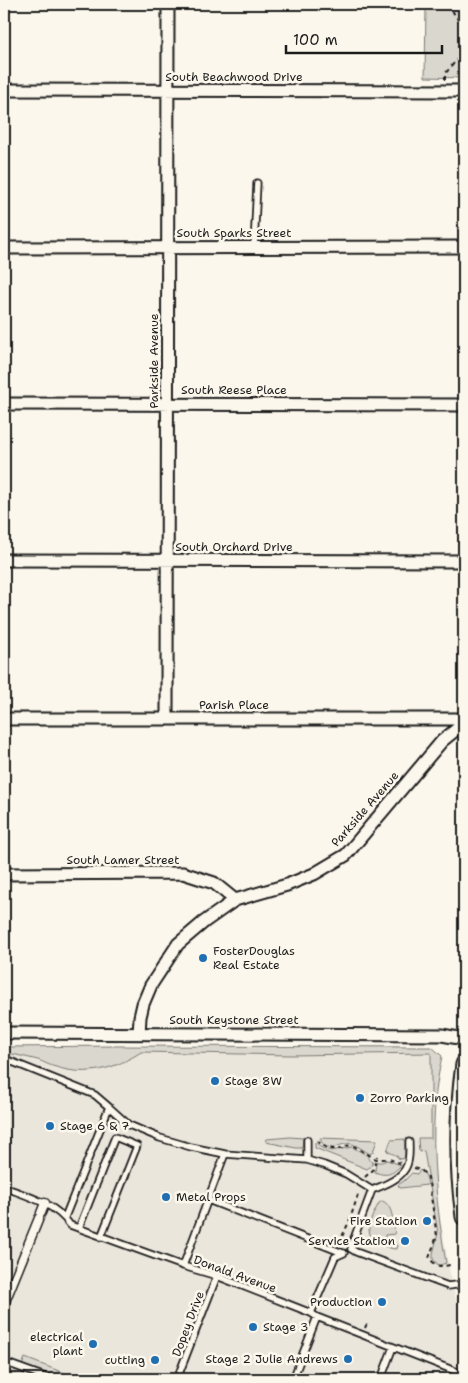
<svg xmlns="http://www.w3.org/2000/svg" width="468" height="1383" font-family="'Shantell Sans',sans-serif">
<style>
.built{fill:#eae6dc}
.green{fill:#dad7ce;stroke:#7b7a75}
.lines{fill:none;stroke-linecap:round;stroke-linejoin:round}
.service-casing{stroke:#1c1c1c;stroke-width:9}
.pedestrian-casing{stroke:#1c1c1c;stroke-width:11}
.minor-casing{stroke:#1c1c1c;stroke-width:15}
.secondary-casing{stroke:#1c1c1c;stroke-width:19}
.path{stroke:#1c1c1c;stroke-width:2;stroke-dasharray:4 4;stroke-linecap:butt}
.service{stroke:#fbf7ec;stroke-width:5.5}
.pedestrian{stroke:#fbf7ec;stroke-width:8}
.minor{stroke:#fbf7ec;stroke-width:11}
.secondary{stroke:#fbf7ec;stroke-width:15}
.poi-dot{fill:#1f6fb2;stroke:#fbf7ec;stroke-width:2}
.labels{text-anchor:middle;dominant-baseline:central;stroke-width:5;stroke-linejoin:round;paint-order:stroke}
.street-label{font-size:12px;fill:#1c1c1c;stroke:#fbf7ec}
.poi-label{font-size:12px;fill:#1c1c1c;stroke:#fbf7ec;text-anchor:start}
</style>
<rect width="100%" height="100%" fill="#fbf7ec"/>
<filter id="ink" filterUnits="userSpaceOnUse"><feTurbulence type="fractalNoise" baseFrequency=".02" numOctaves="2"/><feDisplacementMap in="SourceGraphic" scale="10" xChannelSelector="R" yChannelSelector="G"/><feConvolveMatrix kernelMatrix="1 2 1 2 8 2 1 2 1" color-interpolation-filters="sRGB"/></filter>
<g filter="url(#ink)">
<path class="built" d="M117,1046L432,1047L442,1056L435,1102L434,1152L437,1201L452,1285L464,1325V1379H4V1047Z"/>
<path class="green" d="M426,4H464V78L425,77Z
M117,1046L432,1047L442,1056C439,1071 436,1087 435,1102C431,1156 437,1210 446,1263L440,1265L437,1264L433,1259V1254L438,1233L424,1151L419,1152L418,1138H431V1053L290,1055L141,1052C115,1069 87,1077 56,1067C50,1066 44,1062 38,1060C27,1057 15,1055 4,1052V1047Z
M290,1137L303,1138L302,1148H296L266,1142L267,1139Z
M320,1138L377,1140L373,1152L370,1154C364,1151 359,1146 352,1144C341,1141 326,1157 320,1138Z
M405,1139V1158L401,1159L398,1158L397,1156L387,1151L391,1140Z
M315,1142L322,1148L331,1151L352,1147L367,1155L369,1160L373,1162L371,1166L367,1169L315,1148Z
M387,1160L401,1165C393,1174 387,1177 375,1172L376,1162H382Z
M420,1170L425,1174L428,1183L427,1185L400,1188L398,1185L405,1180L412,1173L417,1174Z
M382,1201C393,1204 393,1223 395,1234L385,1235L386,1243L395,1242L394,1245H398L397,1249C391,1249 386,1247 381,1244C360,1234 371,1219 379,1203Z
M25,1358L80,1379H58L22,1365Z"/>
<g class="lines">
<g class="service-casing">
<path id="service" d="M254,246L257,183
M4,1061H10L95,1095L109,1107L65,1217
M109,1107L129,1125L160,1138L191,1147L225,1154L307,1160L324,1165L346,1174L372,1190
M307,1140V1160
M409,1142C409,1149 410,1158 407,1165C402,1179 384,1185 372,1190L353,1241L351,1249L356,1252L448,1286L464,1284
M4,1187C27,1196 55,1203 70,1225L183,1266L217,1276L311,1313L317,1317L455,1371L460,1379
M208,1200L343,1253
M79,1228L115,1137L137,1146L101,1237
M183,1266L225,1154
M311,1313L335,1257L344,1253
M4,1362L51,1379
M177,1379L217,1276
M293,1379L317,1317
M381,1379L393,1347"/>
</g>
<g class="pedestrian-casing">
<path id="pedestrian" d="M41,1213L45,1203
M4,1304L39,1218"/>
</g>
<g class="minor-casing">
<path id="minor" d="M4,90L464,91
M4,248L464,247
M4,404L464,405
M4,560L464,561
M4,719H464
M167,719L168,4
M4,874L183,873L214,883L235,900
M4,1033L442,1035L464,1039
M139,1034L140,1017L143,1004L151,985L178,944L204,922L235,900L287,885L314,874L346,855L442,741L458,728L464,726"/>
</g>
<g class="secondary-casing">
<path id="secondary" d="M464,1064C457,1115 457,1166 464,1217"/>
</g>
<path class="path" d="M448,4L464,29
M445,80V74L464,51
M317,1141L328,1149H341L346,1146L352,1145L376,1159H389L400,1163
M414,1168L421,1170L428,1177L437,1236L429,1258C437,1267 439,1267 450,1265
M365,1177L373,1170L377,1156
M339,1243L349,1222L359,1192
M365,1328L368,1321
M13,1379L15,1374"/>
<use href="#service" class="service"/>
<use href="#pedestrian" class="pedestrian"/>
<use href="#minor" class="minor"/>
<use href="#secondary" class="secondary"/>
</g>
</g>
<g class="poi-dot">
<circle cx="203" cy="958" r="5"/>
<circle cx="215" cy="1081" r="5"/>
<circle cx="360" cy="1098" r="5"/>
<circle cx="50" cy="1126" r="5"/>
<circle cx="166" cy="1197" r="5"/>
<circle cx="427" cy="1221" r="5"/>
<circle cx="405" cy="1241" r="5"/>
<circle cx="382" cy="1302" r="5"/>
<circle cx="253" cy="1327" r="5"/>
<circle cx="93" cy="1344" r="5"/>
<circle cx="348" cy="1359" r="5"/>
<circle cx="155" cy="1360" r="5"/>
</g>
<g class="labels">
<g class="street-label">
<text x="234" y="77">South Beachwood Drive</text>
<text x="234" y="233">South Sparks Street</text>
<text transform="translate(154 361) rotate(-90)">Parkside Avenue</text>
<text x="234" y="390">South Reese Place</text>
<text x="234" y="547">South Orchard Drive</text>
<text x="234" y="705">Parish Place</text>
<text transform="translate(365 809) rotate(-49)">Parkside Avenue</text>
<text x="123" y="860">South Lamer Street</text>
<text x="234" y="1020">South Keystone Street</text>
<text transform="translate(235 1274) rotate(20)">Donald Avenue</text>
<text transform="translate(188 1324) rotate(-69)">Dopey Drive</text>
</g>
<g class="poi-label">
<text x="213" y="951">FosterDouglas<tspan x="213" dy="14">Real Estate</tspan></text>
<text x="225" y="1081">Stage 8W</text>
<text x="370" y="1098">Zorro Parking</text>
<text x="60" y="1126">Stage 6 &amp; 7</text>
<text x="176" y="1197">Metal Props</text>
<text x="417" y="1221" text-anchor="end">Fire Station</text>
<text x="395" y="1241" text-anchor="end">Service Station</text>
<text x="372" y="1302" text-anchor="end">Production</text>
<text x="263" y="1327">Stage 3</text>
<text x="83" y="1337" text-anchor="end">electrical<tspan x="83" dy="14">plant</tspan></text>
<text x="338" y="1359" text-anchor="end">Stage 2 Julie Andrews</text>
<text x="145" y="1360" text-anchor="end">cutting</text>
</g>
</g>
<rect width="468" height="1383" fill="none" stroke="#fbf7ec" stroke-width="20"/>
<rect x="10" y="10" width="448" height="1363" fill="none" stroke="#1c1c1c" stroke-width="2" filter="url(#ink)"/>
<path d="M286 45v8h156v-8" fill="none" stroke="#1c1c1c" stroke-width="2.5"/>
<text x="293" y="45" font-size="15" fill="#1c1c1c" stroke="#fbf7ec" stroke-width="4" paint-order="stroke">100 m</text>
</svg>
